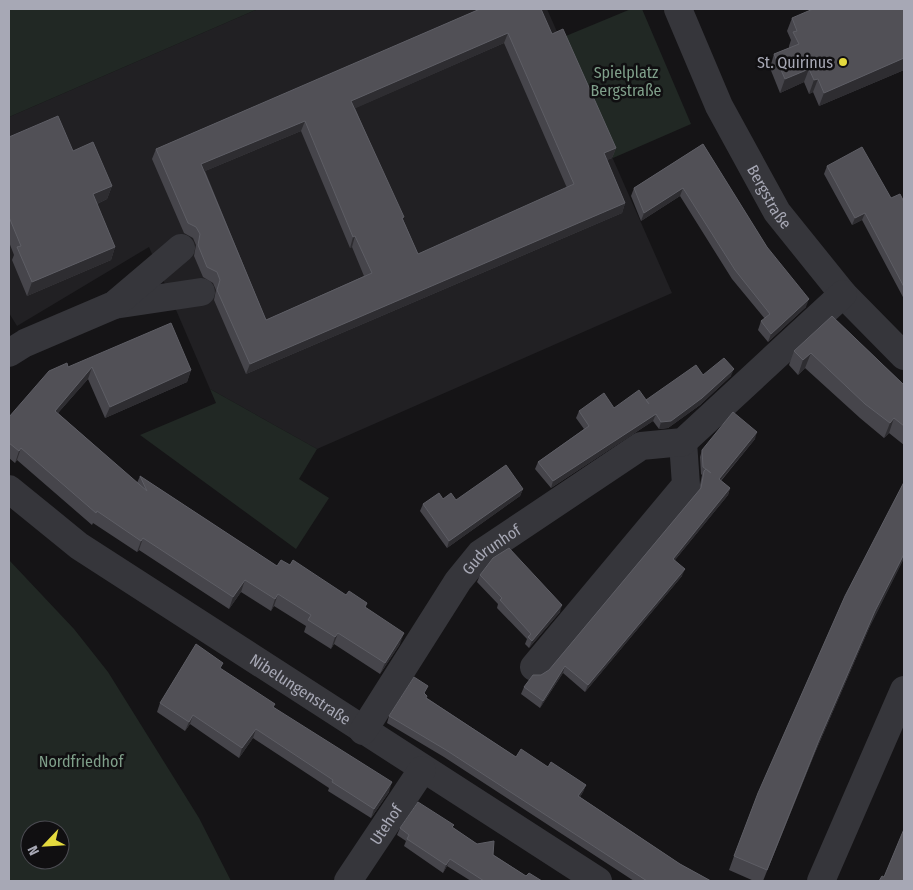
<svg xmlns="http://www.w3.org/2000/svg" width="913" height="890" font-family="'Fira Sans Condensed',sans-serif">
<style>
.built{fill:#212023}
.green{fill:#212824;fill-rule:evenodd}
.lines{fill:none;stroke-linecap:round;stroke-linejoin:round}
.street{stroke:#36363b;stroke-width:28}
.wall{fill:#46454b;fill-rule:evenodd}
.shaded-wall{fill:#2e2d31}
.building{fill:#515056;stroke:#5e5e65;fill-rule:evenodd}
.poi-dot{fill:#e4da3e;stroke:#100f11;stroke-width:2}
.labels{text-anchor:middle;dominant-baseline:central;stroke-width:5;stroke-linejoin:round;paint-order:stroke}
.poi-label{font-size:16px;fill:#a7a8b5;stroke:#100f11;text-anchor:end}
.park-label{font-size:16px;fill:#7f9f8a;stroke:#100f11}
.street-label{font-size:16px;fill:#a7a8b5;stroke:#100f11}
</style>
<rect width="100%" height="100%" fill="#151416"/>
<path class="built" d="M258,9H547L672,293L317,449L210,389L149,247L17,326L9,313V117Z"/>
<path class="green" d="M9,9H258L9,117Z
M631,9H642L691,124L613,158L561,38Z
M210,389L317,449L299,479L329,498L296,549L140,435L216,403Z
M9,560L74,629L108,672L199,818L231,881H9ZM30,830H60V860H30Z"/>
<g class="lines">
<g class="street">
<path id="s1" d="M678,9L719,106L777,212L843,294L904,356"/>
<path d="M114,305L201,292"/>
<path d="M9,353L25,343L114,305L181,248"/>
<path id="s2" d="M9,489L79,546L598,881"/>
<path d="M534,667L686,485L683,442"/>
<path id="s3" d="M363,731L458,581L480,554L641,446L683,442L843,294"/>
<path id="s4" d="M348,881L422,770"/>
<path d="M821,881L904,690"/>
</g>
</g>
<path class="wall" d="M480,9L552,34L616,148L612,158L607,160L625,203L622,213L246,374L214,300L216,290L213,283L203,277L194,256L196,245L193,238L184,233L152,159L156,149ZM504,43L567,188L418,254L355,108ZM301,131L350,248L352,247L364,276L266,320L205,171Z
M904,9V70L819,106L813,92L809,94L804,82L780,93L770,68L774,54L789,48V46L791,40L787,31L792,18Z
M9,137L73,151L112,186L107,199L97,204L115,247L111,260L27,296L12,260L14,255L9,242Z
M703,144L767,247L806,307L768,342L758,330L761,321L765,319L732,279L680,196L641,221L631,196L634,188Z
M827,166L891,198L904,202V299L862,220L852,225L824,174Z
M832,316L904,385V445L889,433L884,438L860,418L805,368L798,375L789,365L794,351Z
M68,367L191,370L187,382L105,418L88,379L58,413L137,483L140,476L277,566L290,565L366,608L400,644L380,674L334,644L331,649L304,632L306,626L274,606L271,611L241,592L229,609L139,550L137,552L93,523L92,525L17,460L15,463L9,458V417Z
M703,375L731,376L700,405L668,428L659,429L653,421L551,488L535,469L538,462L584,429L576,418L579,411L614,408L646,400Z
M755,439L721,481L730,488L728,495L675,560L682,576L585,692L563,673L540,708L521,694L524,687L549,670L699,490L702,475L701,474L700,457L702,450Z
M904,482V558L870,626L814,755L763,881H754L729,870L734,856Z
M523,489L520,496L447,548L420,511L423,504L443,499L456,500Z
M480,575L560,612L529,648L525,644L527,639L497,608L498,604L477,582Z
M221,669L389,792L371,818L328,791L329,788L253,738L239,758L190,724L185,731L157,712L160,703Z
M427,698L516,757L548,767L586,785L583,792L580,797L680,864L711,881H634L444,757L387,723L389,716Z
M400,828H453L526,876L542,881H471L447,866L443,873L404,846L406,841L397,835Z"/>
<path class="shaded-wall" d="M508,33L504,43L347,112L351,101Z
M904,58V70L819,106L824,93Z
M809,69L804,82L780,93L785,79Z
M818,79L813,92L809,94L814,80Z
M305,121L301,131L198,174L201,164Z
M616,148L612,158L600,163L604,153Z
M112,186L107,199L88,208L93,194Z
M683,188L680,196L641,221L644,213Z
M625,203L622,213L246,374L250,364Z
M865,213L862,220L852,225L855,218Z
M355,236L352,247L350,248L353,237Z
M115,247L111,260L27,296L32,282Z
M809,299L806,307L768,342L771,334Z
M811,353L805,368L798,375L803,360Z
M92,367L88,379L50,422L55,411Z
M734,369L731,376L700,405L668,428L659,429L661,422Z
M191,370L187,382L105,418L110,407Z
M656,414L653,421L551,488L553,481Z
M894,418L889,433L884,438L890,423Z
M757,432L755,439L716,486L719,479Z
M21,448L17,460L15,463L19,451Z
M730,488L728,495L670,566L673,559Z
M523,489L520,496L447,548L449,541Z
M143,538L139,550L137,552L141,541Z
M904,554V558L870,626L814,755L763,881L819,740L875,611Z
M685,569L682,576L585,692L588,685Z
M245,580L241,592L229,609L233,597Z
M278,594L274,606L271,611L275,599Z
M562,605L560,612L529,648L532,641Z
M338,633L334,644L331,649L335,637Z
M404,633L400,644L380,674L385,663Z
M565,666L563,673L540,708L543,701Z
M193,715L190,724L185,731L189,722Z
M256,729L253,738L239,758L242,748Z
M392,782L389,792L371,818L374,809Z
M586,785L583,792L576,804L578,796Z
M450,859L447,866L443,873L446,865Z"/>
<path class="building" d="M480,9H541L552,34L563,29L616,148L604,153L625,203L250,364L217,290L220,280L217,272L207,267L198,245L200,234L196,227L188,223L156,149ZM508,33L574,184L418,254L402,218L404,217L351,101ZM305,121L353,237L355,236L372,273L266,320L201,164Z
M813,9H904V58L824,93L818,79L814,80L809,69L785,79L774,54L799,44L793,32L797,31L792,18Z
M58,116L73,151L93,142L112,186L93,194L115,247L32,282L17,247L21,246L9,217V137Z
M703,144L767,247L809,299L771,334L761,321L770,314L735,270L683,188L644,213L634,188Z
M862,147L891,198L900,194L904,202V287L865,213L855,218L827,166Z
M832,316L904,385V426L894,418L890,423L865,404L811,353L803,360L794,351Z
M171,323L191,370L110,407L92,367L55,411L147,491L140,476L277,566L281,560L290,565L293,560L346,595L349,591L367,603L365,607L404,633L385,663L338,633L335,637L308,620L311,615L278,594L275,599L245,580L233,597L143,538L141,541L97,511L96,513L21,448L19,451L9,443V417L49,371L67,363L68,367Z
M724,358L734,369L702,398L671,421L661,422L656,414L553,481L538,462L589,426L579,411L604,393L614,408L639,390L649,404L646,400L696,365L703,375Z
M733,412L757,432L719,479L730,488L673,559L685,569L588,685L565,666L543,701L524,687L533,675H541L549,670L701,488L704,471L706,469L711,473L703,467L702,450Z
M506,465L523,489L449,541L423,504L439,493L443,499L451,493L456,500Z
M904,482V554L875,611L819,740L767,870L734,856L758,793L845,596Z
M509,548L562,605L532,641L528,637L531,634L500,600L502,598L480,575L493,558Z
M196,644L223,663L220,668L275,704L273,707L392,782L374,809L332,782L333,780L256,729L242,748L193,715L189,722L160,703Z
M414,677L428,686L424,693L427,696L426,698L516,757L521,749L548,767L551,762L586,785L578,796L680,864L711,881H647L446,750L389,716Z
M418,802L454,825L452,827L477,844L494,841L493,855L526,876L529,873L542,881H484L450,859L446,865L407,839L409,835L400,828Z
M904,829V881H879L882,876L884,877Z"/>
<circle class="poi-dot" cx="843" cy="62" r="5"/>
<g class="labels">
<g class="poi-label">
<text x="833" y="62">St. Quirinus</text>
</g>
<g class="park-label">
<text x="626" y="72">Spielplatz<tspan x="626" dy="18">Bergstraße</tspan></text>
<text x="81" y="761">Nordfriedhof</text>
</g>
<g class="street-label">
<text stroke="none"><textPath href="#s1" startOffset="209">Bergstraße</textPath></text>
<text stroke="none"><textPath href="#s3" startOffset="224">Gudrunhof</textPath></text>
<text stroke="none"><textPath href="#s2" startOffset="354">Nibelungenstraße</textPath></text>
<text stroke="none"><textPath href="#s4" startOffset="68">Utehof</textPath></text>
</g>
</g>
<rect width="913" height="890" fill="none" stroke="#a7a8b5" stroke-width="20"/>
<g transform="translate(45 845) rotate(245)"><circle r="24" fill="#100f11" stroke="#4c4c53"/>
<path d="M0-4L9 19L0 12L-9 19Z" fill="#e4da3e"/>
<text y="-8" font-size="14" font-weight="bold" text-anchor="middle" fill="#a7a8b5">N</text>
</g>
</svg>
